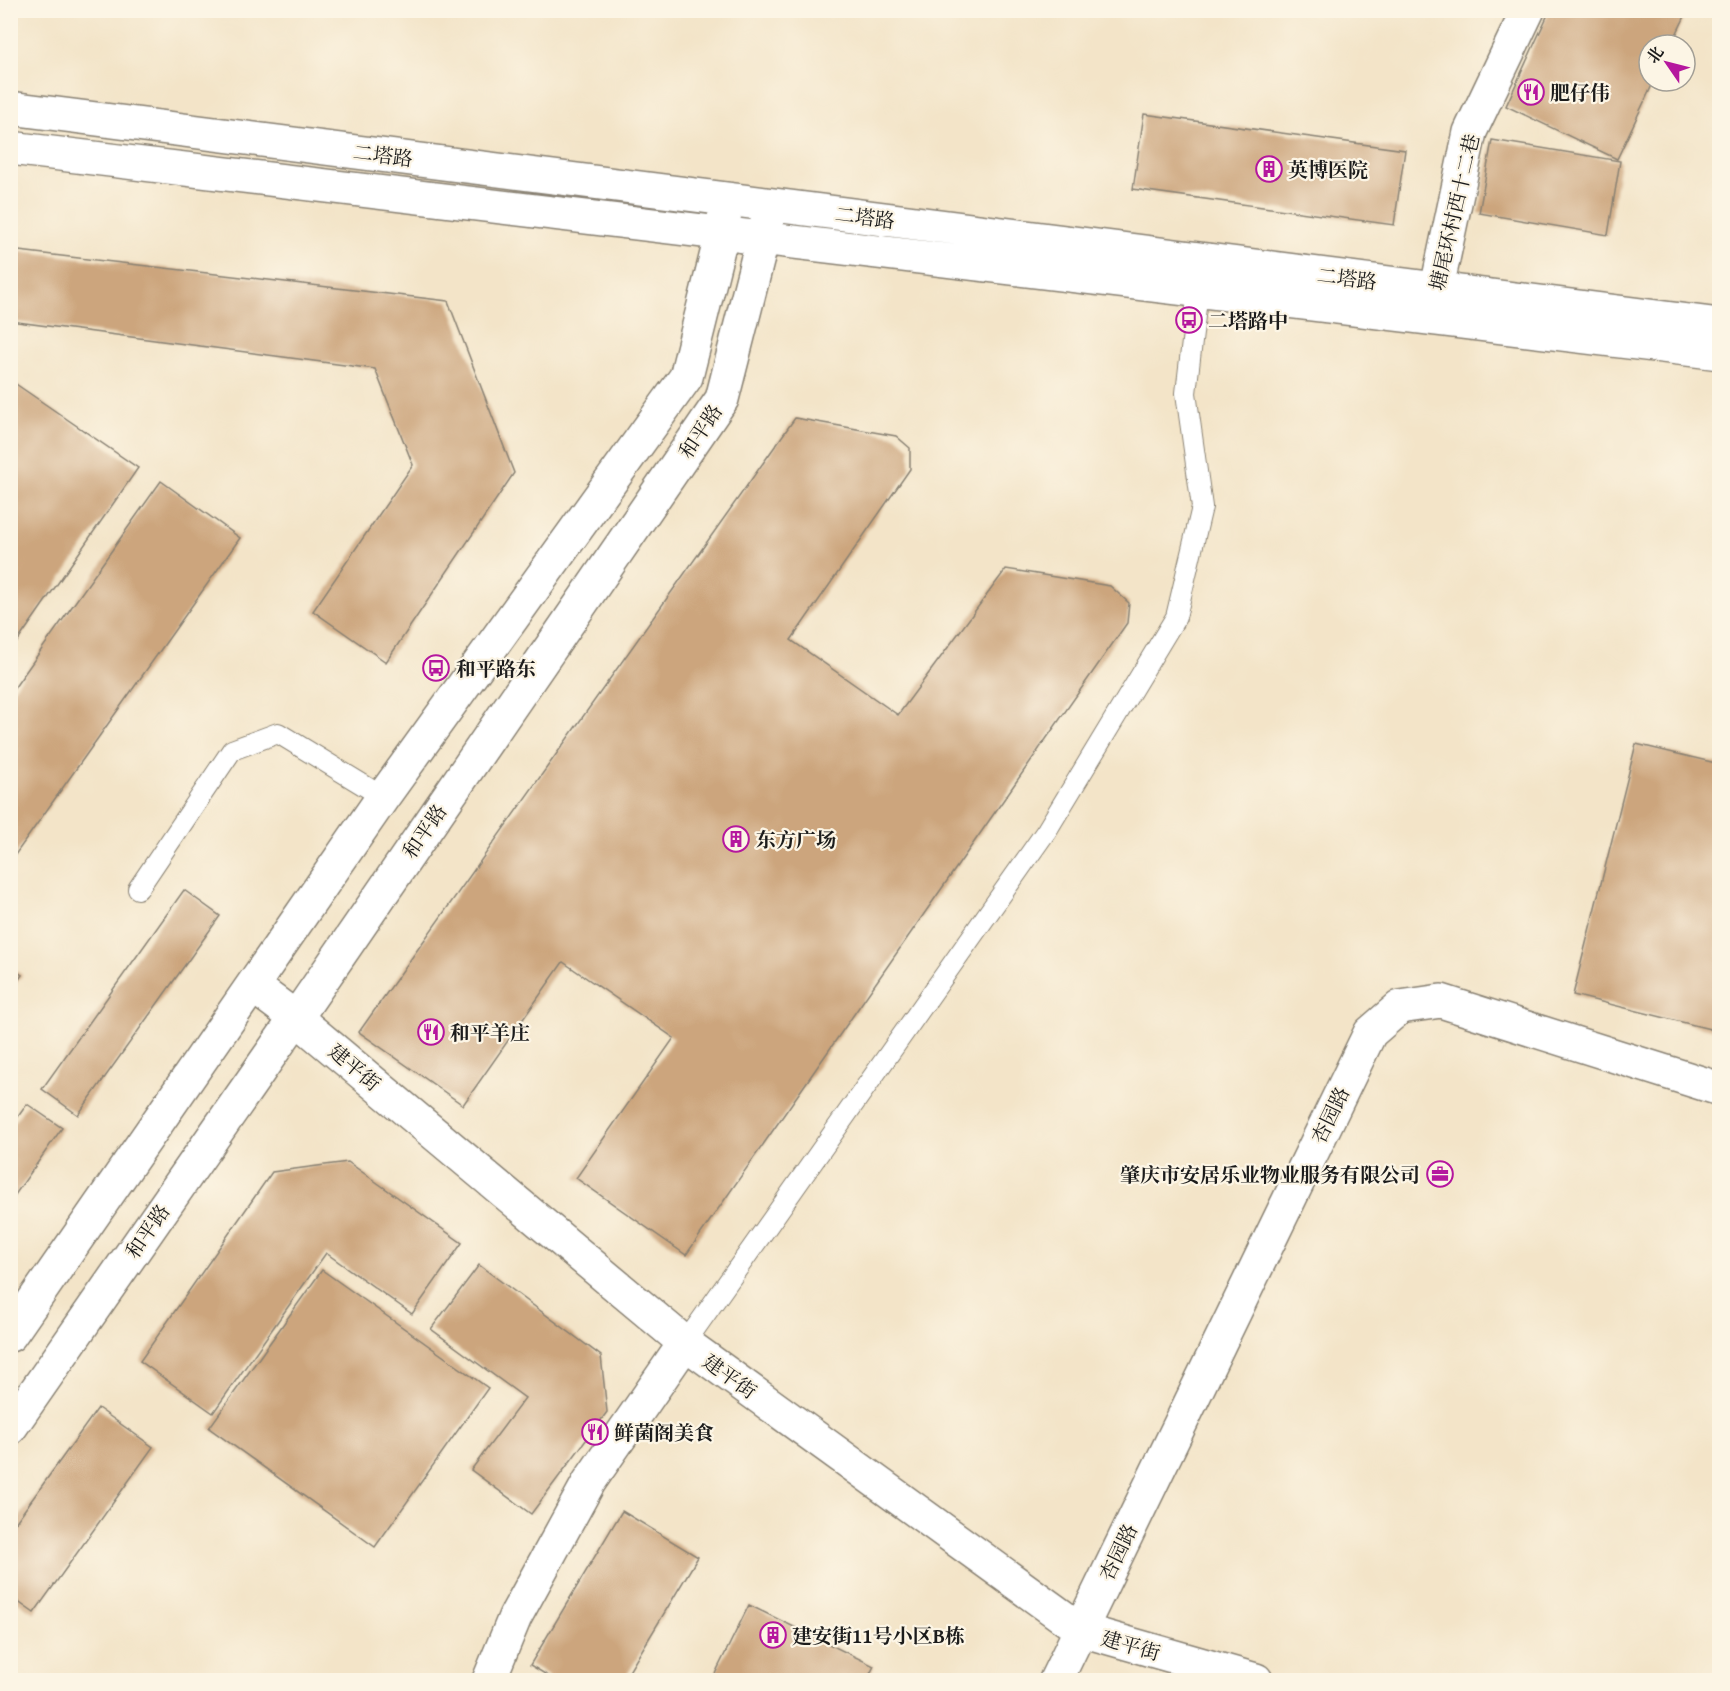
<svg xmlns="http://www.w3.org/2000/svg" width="1730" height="1691" font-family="'Gentium Book Plus','Noto Serif SC',serif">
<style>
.building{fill:#cca57d}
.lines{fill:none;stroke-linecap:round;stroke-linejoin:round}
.lane-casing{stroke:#888072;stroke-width:22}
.street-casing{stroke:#888072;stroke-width:36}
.secondary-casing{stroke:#888072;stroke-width:36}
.lane{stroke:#fff;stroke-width:20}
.street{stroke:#fff;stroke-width:33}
.secondary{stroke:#fff;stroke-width:33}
.labels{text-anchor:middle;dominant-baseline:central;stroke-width:4.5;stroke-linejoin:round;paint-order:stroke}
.poi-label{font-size:20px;font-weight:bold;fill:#1c1c1c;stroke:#fcf5e5;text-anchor:start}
.street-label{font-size:20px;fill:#1c1c1c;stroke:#fcf5e5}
</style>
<rect width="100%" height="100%" fill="#fcf5e5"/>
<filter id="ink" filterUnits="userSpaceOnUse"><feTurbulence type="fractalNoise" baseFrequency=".0167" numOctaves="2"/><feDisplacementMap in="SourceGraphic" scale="12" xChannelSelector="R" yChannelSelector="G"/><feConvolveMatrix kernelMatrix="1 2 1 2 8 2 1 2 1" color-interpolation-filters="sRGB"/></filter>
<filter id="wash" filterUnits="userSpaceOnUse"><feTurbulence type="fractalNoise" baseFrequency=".008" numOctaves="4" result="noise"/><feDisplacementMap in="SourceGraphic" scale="24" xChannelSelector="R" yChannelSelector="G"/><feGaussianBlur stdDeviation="1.35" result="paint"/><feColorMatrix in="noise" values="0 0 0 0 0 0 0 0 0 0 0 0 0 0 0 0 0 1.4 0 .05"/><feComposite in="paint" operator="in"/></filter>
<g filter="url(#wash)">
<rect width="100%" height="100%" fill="#f3e4c8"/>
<g id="blocks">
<path class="building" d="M1550,10H1688L1671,45H1649V81H1654L1617,159L1506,106Z
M1144,114L1405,150L1394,225L1133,189Z
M1492,140L1620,161L1608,235L1479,213Z
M10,250L448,301L514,473L386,662L313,611L413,465L375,369L10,321Z
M10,380L138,468L10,652Z
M795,418L896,436L910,448V469L791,640L898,715L1006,569L1110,586L1129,603L1127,623L686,1255L576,1178L674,1038L563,962L463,1105L359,1032Z
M161,481L240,538L10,862V694Z
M1636,744L1720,764L1718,1031L1573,995Z
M184,890L220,916L78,1115L42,1089Z
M10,967L22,975L10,992Z
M27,1104L62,1128L10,1202V1128Z
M348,1162L462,1243L412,1314L326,1253L213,1413L140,1361L272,1172Z
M479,1265L601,1356L607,1412L531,1514L471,1470L525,1398L431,1329Z
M322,1270L488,1388L375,1547L209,1428Z
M98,1408L153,1447L34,1613L10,1596V1530Z
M622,1511L698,1557L624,1680H555L530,1665Z
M749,1605L874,1666L867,1680H712Z"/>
</g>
</g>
<g filter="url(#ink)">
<use href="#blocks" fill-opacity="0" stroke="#888072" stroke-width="1.5"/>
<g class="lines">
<g class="lane-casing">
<path id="lane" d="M138,889L232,750L278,733L383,797
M685,1343L1047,830L1176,617L1202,507L1186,393L1198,290"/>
</g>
<g class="street-casing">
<path id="street" d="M1431,316L1470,132L1528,10
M253,986L296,1018L685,1343L1081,1630L1256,1680
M489,1680L515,1617L589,1482L685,1343
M1056,1680L1370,1033L1400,1007L1441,1001L1720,1089"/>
</g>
<g class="secondary-casing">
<path id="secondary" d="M10,108L1720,325
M10,148L1720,353
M10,1335L383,797L686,377L722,233L725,212
M10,1428L296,1018L722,399L768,218"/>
</g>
<use href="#lane" class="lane"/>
<use href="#street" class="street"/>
<use href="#secondary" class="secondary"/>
</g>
</g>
<defs>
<g id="restaurant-ring" transform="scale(1.35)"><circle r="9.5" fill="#fcf5e5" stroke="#b5179e" stroke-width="1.5"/><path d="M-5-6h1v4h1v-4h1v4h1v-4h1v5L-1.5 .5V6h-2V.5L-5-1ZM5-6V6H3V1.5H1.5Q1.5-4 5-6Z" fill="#b5179e"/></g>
<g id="building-ring" transform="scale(1.35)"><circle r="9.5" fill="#fcf5e5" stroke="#b5179e" stroke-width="1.5"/><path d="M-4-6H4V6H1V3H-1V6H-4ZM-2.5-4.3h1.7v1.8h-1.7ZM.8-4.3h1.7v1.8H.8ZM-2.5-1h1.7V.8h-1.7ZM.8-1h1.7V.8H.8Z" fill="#b5179e"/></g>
<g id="bus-ring" transform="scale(1.35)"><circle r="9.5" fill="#fcf5e5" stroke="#b5179e" stroke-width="1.5"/><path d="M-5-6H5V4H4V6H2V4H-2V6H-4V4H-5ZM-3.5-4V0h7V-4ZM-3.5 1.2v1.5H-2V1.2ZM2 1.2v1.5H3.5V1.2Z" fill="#b5179e"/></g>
<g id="office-ring" transform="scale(1.35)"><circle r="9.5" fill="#fcf5e5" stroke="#b5179e" stroke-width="1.5"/><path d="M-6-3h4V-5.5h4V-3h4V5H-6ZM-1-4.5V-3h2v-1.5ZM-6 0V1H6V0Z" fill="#b5179e"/></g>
</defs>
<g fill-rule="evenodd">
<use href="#restaurant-ring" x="1531" y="92"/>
<use href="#building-ring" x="1269" y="169"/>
<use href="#bus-ring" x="1189" y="320"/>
<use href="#bus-ring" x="436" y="668"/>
<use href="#building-ring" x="736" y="839"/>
<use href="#restaurant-ring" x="431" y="1032"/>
<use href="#office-ring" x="1440" y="1174"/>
<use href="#restaurant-ring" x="595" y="1432"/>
<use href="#building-ring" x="773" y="1635"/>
</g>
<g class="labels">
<g class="poi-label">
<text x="1550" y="92">肥仔伟</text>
<text x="1288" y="169">英博医院</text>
<text x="1208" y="320">二塔路中</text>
<text x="456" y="668">和平路东</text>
<text x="756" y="839">东方广场</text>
<text x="450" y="1032">和平羊庄</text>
<text x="1420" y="1174" text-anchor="end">肇庆市安居乐业物业服务有限公司</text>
<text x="614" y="1432">鲜菌阁美食</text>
<text x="792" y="1635">建安街11号小区B栋</text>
</g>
<g class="street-label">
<text transform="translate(383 155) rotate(7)">二塔路</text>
<text transform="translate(1454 212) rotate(-77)">塘尾环村西十二巷</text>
<text transform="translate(865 217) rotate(7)">二塔路</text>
<text transform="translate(1347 278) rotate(7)">二塔路</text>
<text transform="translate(700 431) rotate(-56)">和平路</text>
<text transform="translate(424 831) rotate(-55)">和平路</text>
<text transform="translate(355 1067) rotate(40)">建平街</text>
<text transform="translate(1330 1115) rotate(-64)">杏园路</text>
<text transform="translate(147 1231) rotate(-55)">和平路</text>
<text transform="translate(730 1376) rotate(36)">建平街</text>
<text transform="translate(1118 1552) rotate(-64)">杏园路</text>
<text transform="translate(1131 1645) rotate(16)">建平街</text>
</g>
</g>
<rect width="1730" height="1691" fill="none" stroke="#fcf5e5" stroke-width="36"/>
<g transform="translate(1667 63) rotate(305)"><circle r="28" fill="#fcf5e5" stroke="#a29e95" stroke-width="1.5"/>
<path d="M0-4.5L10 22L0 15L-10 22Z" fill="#b5179e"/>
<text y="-9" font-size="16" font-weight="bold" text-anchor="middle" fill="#1c1c1c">北</text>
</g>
</svg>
